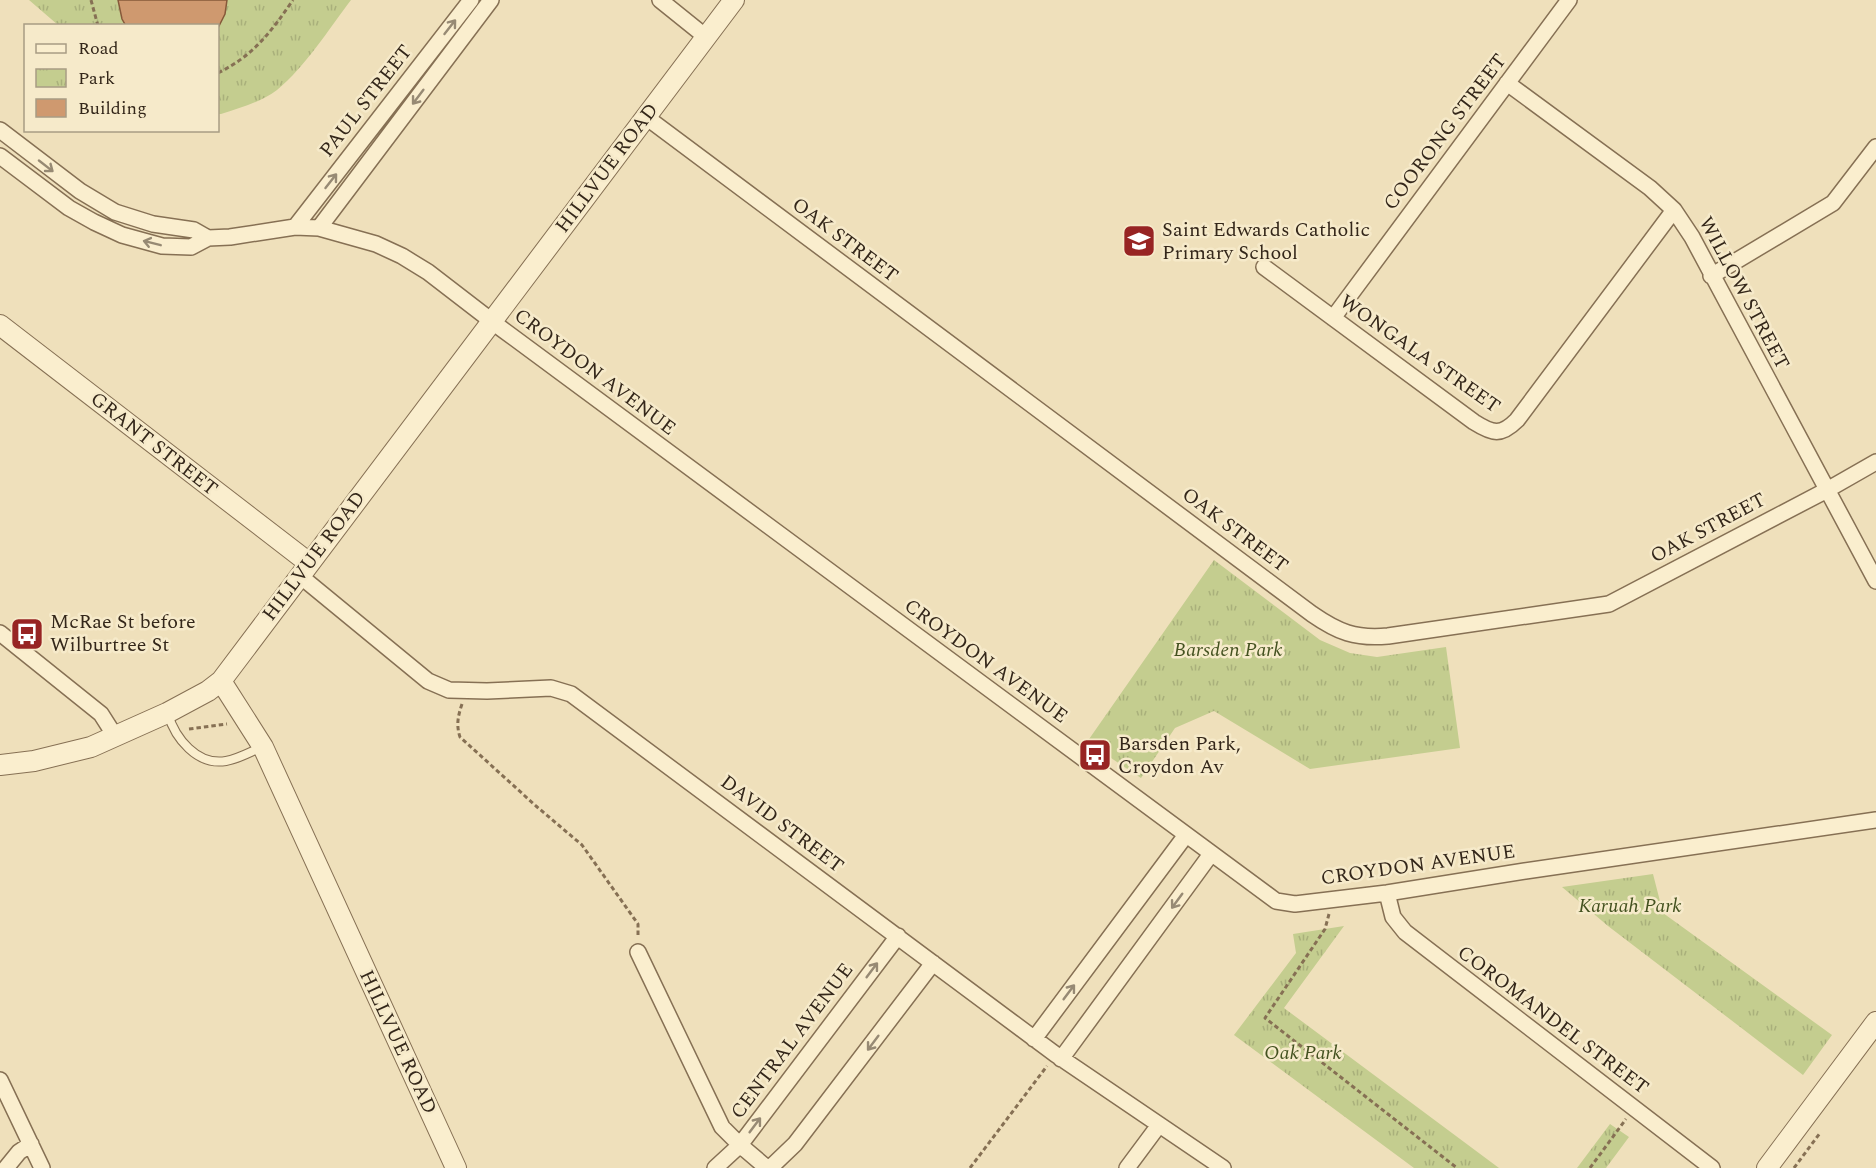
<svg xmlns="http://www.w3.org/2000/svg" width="1876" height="1168" font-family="Spectral,serif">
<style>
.park{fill:url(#park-tufts)}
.building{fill:#cf996f;stroke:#86593a;stroke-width:1.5}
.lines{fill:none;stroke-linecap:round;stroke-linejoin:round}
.service-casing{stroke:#867054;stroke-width:10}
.minor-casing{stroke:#867054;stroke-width:18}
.tertiary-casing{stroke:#867054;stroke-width:22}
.path{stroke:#867054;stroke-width:3;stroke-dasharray:4.5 3;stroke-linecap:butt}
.service{stroke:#faeece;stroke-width:8}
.minor{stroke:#faeece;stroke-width:15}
.tertiary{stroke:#faeece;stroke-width:20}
.oneway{stroke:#978a74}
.labels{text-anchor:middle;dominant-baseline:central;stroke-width:5;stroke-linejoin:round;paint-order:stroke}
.street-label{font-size:20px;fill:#34271a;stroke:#f6eaca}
.poi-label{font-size:20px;fill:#34271a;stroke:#f6eaca;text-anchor:start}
.park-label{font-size:20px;font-style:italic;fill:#445220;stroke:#f6eaca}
</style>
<defs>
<pattern id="park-tufts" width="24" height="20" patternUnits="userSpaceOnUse" patternTransform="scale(1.5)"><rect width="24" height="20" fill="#c4cd8f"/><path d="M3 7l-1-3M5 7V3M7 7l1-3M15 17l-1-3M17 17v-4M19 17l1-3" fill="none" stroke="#a9b07b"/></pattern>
</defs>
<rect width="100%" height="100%" fill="#efe0bb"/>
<path class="park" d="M29,0H351C329,29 305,67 277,90C261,102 240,108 221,114H218V26L58,25Z
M1214,560L1320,640L1350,653L1377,657L1446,647L1460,748L1310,769L1214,711L1175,728L1141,778L1087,742Z
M1653,874L1663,913L1832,1035L1803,1075L1608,926L1562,887Z
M1344,926L1284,1008L1499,1168H1414L1234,1035L1296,953L1293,934Z
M1610,1124L1629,1137L1606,1168H1577Z"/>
<path class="building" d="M118,0H227L225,14L218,28V26H126L122,19Z"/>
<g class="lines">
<g class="service-casing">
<path id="service" d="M168,714C175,738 197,766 226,761C238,759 250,752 262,747"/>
</g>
<g class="minor-casing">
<path id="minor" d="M660,0L706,37
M1507,83L1650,188L1674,210L1692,237L1876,581
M646,117L1312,614C1338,632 1355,639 1388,636L1609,604L1827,490L1876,462
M0,130L80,191L115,212L153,224L194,230L208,238
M0,156L69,208L94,222L122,235L162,246L191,247L208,238L230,237L295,227L319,228L376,244L402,256L428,272L502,329L1276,901L1295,904L1387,893L1525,871L1876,820
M295,227L471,0
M319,228L491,0
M1264,267L1474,422C1493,434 1501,436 1517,420L1674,210
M1711,276L1833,203L1876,147
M1333,318L1569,0
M299,575L428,681L449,690L487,691L551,688L571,694L1055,1054L1223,1168
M0,633L101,714L115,736
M1387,893L1393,917L1405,932L1712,1168
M638,952L722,1127L740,1145L767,1168
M1034,1039L1186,835
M1061,1059L1211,854
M0,1080L42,1168
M6,1168L19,1152L31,1144
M715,1168L740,1145L898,936
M770,1168L795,1144L933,963
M1127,1168L1159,1125"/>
</g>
<g class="tertiary-casing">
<path id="tertiary" d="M0,325L309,563
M221,681L263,747L456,1168
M0,765L34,761L91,747L167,713L208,691L221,681L734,0
M1767,1168L1876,1022"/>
</g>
<path class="path" d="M91,0L98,26
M218,73C253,56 271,32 293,0
M462,704C458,716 456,725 460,737L536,806L582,845L638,924V936
M189,729L227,724
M1329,914L1325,929L1265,1018L1457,1168
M970,1168L1047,1066
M1590,1168L1626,1119
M1794,1168L1820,1133"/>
<use href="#service" class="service"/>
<use href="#minor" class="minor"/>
<use href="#tertiary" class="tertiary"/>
</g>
<defs><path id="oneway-shaft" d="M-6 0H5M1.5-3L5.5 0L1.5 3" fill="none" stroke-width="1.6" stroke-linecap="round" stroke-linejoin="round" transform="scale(1.5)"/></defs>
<g class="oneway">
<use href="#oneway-shaft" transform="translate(450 27) rotate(-52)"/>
<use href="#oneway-shaft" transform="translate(418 97) rotate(127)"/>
<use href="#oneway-shaft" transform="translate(46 166) rotate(38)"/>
<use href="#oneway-shaft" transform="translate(331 181) rotate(-52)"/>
<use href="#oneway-shaft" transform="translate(152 243) rotate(-166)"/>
<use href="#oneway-shaft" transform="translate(1177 901) rotate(126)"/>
<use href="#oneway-shaft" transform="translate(872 970) rotate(-53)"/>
<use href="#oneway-shaft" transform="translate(1069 992) rotate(-53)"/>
<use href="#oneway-shaft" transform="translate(873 1043) rotate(127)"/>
<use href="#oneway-shaft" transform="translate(755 1125) rotate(-53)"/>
</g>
<defs>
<g id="school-square" transform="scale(1.725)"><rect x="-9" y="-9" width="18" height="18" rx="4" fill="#972423" stroke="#f6eaca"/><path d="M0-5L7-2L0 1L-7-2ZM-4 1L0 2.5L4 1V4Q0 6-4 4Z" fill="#fff"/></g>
<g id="bus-square" transform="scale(1.725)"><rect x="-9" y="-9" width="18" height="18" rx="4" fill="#972423" stroke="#f6eaca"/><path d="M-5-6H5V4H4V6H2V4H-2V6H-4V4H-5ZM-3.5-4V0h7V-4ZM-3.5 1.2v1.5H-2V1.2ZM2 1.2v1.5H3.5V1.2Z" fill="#fff"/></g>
</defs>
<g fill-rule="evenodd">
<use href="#school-square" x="1139" y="241"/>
<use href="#bus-square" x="27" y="634"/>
<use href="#bus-square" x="1095" y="755"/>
</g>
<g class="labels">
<g class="street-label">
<text transform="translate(366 101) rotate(-52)">PAUL STREET</text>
<text transform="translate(1445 132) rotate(-53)">COORONG STREET</text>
<text transform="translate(607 168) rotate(-53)">HILLVUE ROAD</text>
<text transform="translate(845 240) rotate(37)">OAK STREET</text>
<text transform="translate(1744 293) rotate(62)">WILLOW STREET</text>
<text transform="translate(1420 354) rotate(35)">WONGALA STREET</text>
<text transform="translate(595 372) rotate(37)">CROYDON AVENUE</text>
<text transform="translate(154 444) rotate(38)">GRANT STREET</text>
<text transform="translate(1708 528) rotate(-28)">OAK STREET</text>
<text transform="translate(1235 530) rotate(37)">OAK STREET</text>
<text transform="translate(314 556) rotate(-53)">HILLVUE ROAD</text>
<text transform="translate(986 661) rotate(36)">CROYDON AVENUE</text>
<text transform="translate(782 824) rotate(37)">DAVID STREET</text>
<text transform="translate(1418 865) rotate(-8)">CROYDON AVENUE</text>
<text transform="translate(1553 1020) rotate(37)">COROMANDEL STREET</text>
<text transform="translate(792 1041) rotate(-53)">CENTRAL AVENUE</text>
<text transform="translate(398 1042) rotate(65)">HILLVUE ROAD</text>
</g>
<g class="poi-label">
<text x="1162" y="230">Saint Edwards Catholic<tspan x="1162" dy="23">Primary School</tspan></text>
<text x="50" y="622">McRae St before<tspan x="50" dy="23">Wilburtree St</tspan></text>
<text x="1118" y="744">Barsden Park,<tspan x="1118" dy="23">Croydon Av</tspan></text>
</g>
<g class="park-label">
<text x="1228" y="650">Barsden Park</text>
<text x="1630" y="906">Karuah Park</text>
<text x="1303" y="1053">Oak Park</text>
</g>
</g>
<rect x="24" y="24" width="195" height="108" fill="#f6eaca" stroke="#a89c84" stroke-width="1.5"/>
<rect x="36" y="44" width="30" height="9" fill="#faeece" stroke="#a89c84" stroke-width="1.5"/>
<text x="78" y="54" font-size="18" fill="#34271a">Road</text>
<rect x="36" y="69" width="30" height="18" fill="url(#park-tufts)" stroke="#a89c84" stroke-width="1.5"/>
<text x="78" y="84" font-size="18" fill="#34271a">Park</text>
<rect x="36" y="99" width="30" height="18" fill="#cf996f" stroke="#a89c84" stroke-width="1.5"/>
<text x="78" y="114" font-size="18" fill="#34271a">Building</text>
</svg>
